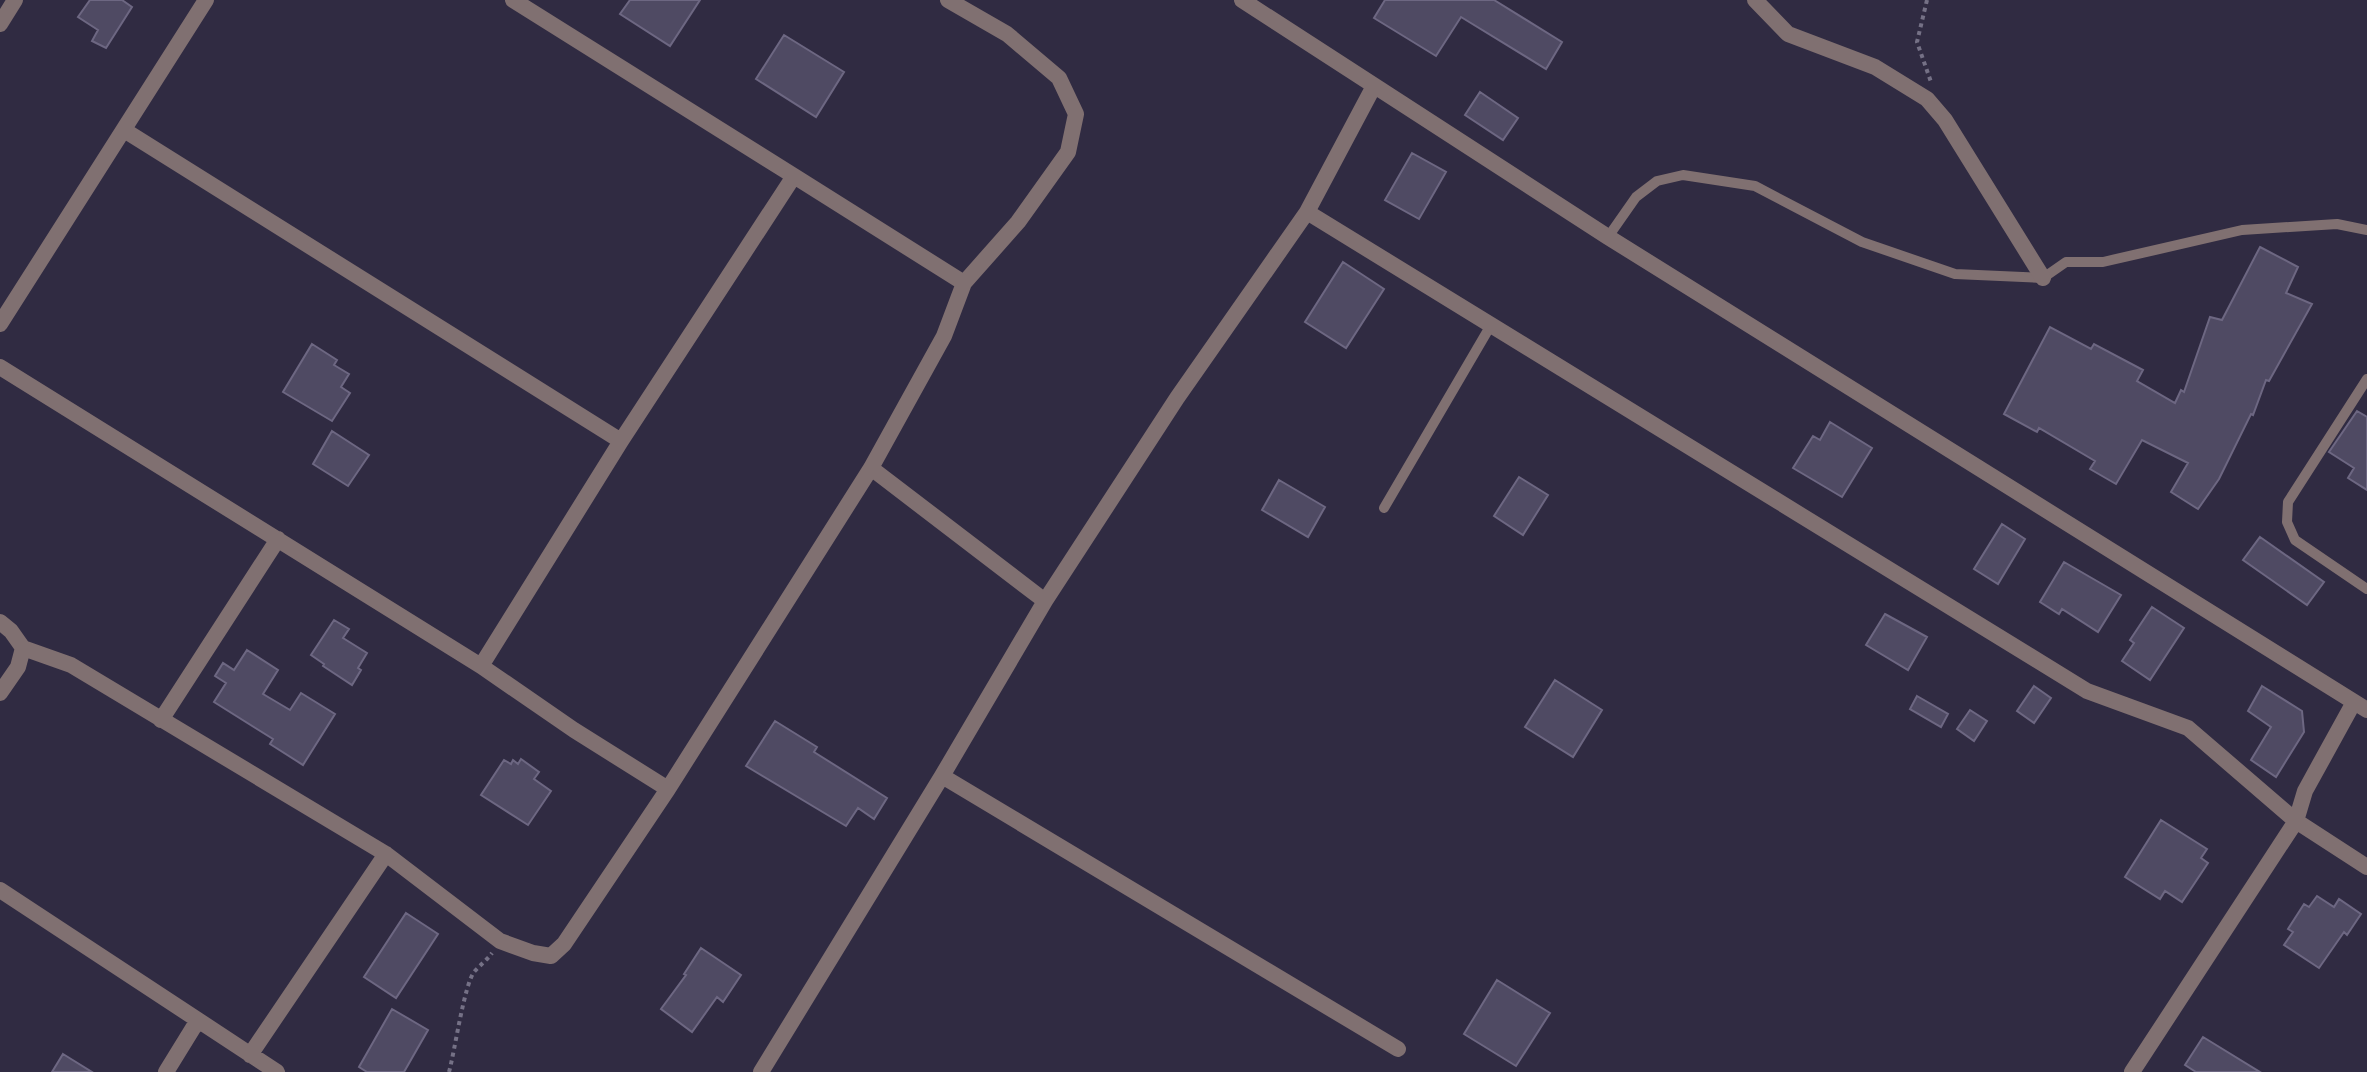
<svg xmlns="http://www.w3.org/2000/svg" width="2367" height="1072" font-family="'Asap Condensed',sans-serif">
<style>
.building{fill:#4f4a63;stroke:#6d6782;stroke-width:2}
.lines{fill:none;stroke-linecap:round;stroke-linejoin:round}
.path{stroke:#757186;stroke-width:4;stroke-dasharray:4 4;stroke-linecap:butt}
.lane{stroke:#807071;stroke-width:10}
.street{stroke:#807071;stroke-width:16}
</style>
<rect width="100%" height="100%" fill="#302b42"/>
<path class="building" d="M90,0H122L132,7L106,48L92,41L98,30L78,17Z
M630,0H700L670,46L620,14Z
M1385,0H1494L1562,42L1546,69L1461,17L1436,56L1374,18Z
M784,35L844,72L816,117L756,79Z
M1480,92L1518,118L1503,140L1465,115Z
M1412,153L1446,172L1419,219L1385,200Z
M2260,247L2298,267L2286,293L2312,304L2269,381L2266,380L2253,415L2251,414L2219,479L2198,509L2171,492L2188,463L2142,440L2116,484L2090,469L2095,461L2039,428L2037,432L2004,414L2050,327L2091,349L2094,344L2143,370L2137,381L2175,403L2181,390L2184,392L2210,317L2222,320Z
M1343,262L1384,289L1346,348L1305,322Z
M312,344L337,360L334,365L349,374L341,387L350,393L332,421L283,392Z
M2357,411L2367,417V490L2348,478L2354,468L2329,452Z
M1830,422L1872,448L1842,497L1793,468L1813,436L1820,440Z
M332,431L369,455L348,486L313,464Z
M1519,477L1548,495L1523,535L1494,516Z
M1279,480L1325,507L1308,537L1262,510Z
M2002,524L2025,539L1998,584L1974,569Z
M2260,537L2324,582L2307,605L2243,560Z
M2064,562L2121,595L2098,632L2062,609L2059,614L2040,602Z
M2152,607L2184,628L2150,680L2122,661L2134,643L2130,640Z
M1885,614L1927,637L1908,670L1866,645Z
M334,620L349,629L343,638L367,653L358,668L361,670L352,685L323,666L324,664L311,655Z
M247,650L278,670L263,694L290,710L301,693L335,714L303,765L270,744L273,739L214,702L226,683L215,676L223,663L234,670Z
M1555,680L1602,710L1573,757L1525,727Z
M2034,686L2051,698L2034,723L2017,711Z
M2262,686L2302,711L2304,732L2276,777L2251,760L2271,727L2248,711Z
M1917,696L1948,714L1941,727L1910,709Z
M1970,710L1987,721L1974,741L1957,729Z
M775,721L817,747L814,752L887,798L874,819L858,808L846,826L746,766Z
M521,759L539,772L534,779L551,791L528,825L481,795L504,760L511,764L513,760L518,764Z
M2161,820L2207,849L2201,858L2208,863L2182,902L2165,891L2160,899L2125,877Z
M2317,896L2334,907L2339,899L2361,914L2347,935L2344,932L2319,968L2284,945L2293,932L2288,929L2304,904L2309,907Z
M406,913L438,934L396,998L364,977Z
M701,948L741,975L723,1002L717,997L692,1032L661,1009L686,975L684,974Z
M1497,980L1550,1013L1516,1066L1464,1034Z
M392,1009L428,1030L404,1072H367L359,1067Z
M2203,1037L2260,1072H2196L2185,1065Z
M63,1054L92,1072H52Z"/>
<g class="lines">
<path class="path" d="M1927,0L1917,42L1931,82
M449,1072C455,1050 464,986 474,972C480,965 487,960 492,953"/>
<path class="lane" d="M1608,237L1636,197L1657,181L1683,175L1755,186L1862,242L1955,274L2043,278L2066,262H2103L2242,230L2337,224L2367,230
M2367,379L2288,502L2287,522L2295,540L2367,589
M1384,508L1491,325"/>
<path class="street" d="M513,0L794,176
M948,0L1007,34L1059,78L1076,114L1068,152L1018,222L964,283
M1242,0L1608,237L2367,710
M1755,0L1788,34L1875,67L1927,99L1945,120L2043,278
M0,24L15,0
M1374,86L1307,212L2087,691L2188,728L2296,821L2367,867
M124,130L621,441
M0,324L206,0
M0,367L481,666L574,730L668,789
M871,468L1045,601
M0,622L11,631L23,648L18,667L0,693
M23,648L71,665L386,854L500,941L533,953L551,956L564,944L668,789L871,468L944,336L964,283L794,176L621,441L481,666
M161,720L278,539
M942,776L1398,1049
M0,890L277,1072
M250,1055L386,854
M166,1072L198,1020
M761,1072L942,776L1045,601L1177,398L1307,212
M2132,1072L2296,821L2305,791L2354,702"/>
</g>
</svg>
